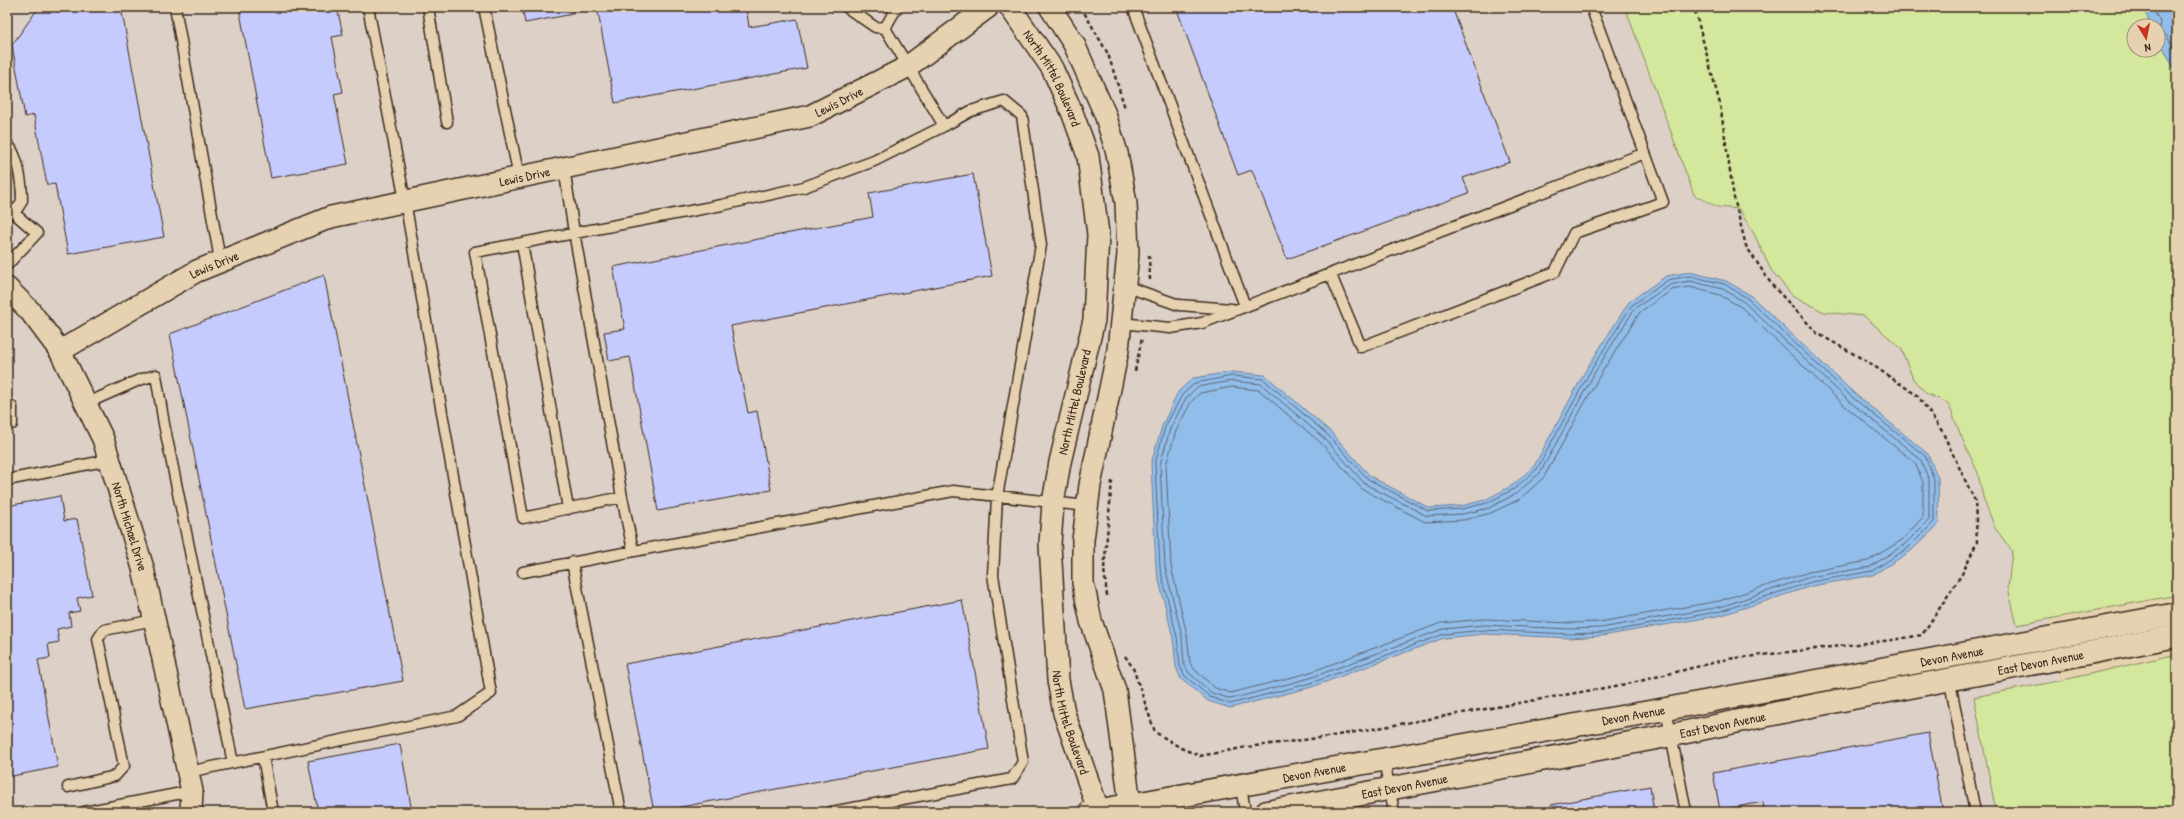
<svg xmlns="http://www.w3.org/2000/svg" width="2184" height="819" font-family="'Patrick Hand',sans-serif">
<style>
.built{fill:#dcd0c7}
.green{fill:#d3e89d;stroke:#87895e}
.water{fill:#91bdea;stroke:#6f8298}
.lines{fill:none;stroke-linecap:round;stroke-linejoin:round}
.shore{stroke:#5d6570;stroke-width:1}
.building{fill:#c5cbfd;stroke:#3b2a1e}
.lane-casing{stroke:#3b2a1e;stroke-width:13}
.street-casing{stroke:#3b2a1e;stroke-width:24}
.secondary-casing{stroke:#3b2a1e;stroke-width:25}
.path{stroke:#3b2a1e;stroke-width:2.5;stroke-dasharray:4 3;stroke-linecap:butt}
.lane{stroke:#e6d2b0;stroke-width:10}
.street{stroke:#e6d2b0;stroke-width:21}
.secondary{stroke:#e6d2b0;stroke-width:22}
.labels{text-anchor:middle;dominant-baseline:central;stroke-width:3;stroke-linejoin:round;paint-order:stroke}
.street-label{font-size:13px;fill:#3b2a1e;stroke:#e6d2b0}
</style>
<rect width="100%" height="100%" fill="#e6d2b0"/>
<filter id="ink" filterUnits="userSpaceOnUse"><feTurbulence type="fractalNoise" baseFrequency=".025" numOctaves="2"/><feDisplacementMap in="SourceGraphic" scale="8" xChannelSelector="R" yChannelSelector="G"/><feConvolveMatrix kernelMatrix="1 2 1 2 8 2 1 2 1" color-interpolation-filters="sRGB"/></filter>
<g filter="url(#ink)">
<path class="built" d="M7,7H1625L1694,195L1718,207L1739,209L1754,234L1824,312L1864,316L1901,348L1913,379L1927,394L1948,403L1962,438L1978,473L1983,497L1995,528L2012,551L2008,588L2018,625L2047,620L2059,681L1974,697L1996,812H7Z"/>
<path class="green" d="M1625,7H2142L2152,26H2134V50H2158V38L2177,73V595L2017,625L2008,588L2012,551L1995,528L1983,497L1978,473L1962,438L1948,403L1927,394L1913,379L1901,348L1864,316L1824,312L1792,295L1771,270L1754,234L1739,209L1718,207L1694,195Z
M2177,654V812H1996L1974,697L2059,681Z"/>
<path class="water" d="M2142,7H2168L2177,24V73L2158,38V26H2152Z
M1690,272L1726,281L1750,295L1855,394L1928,454L1938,478L1939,524L1911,551L1873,575L1812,586L1722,615L1602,636L1570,638L1484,634L1444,638L1312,687L1230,708L1208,701L1181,679L1176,667L1173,638L1156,568L1151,464L1162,426L1178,392L1193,378L1232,372L1265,375L1332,433L1370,476L1429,508L1461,506L1485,500L1513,485L1534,466L1587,368L1629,302L1666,276Z"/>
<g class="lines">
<path class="shore" d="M2152,7L2160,22L2159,31L2167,36L2177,54
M1690,276L1724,284L1747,298L1852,397L1925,456L1934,479V522L1908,548L1872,571L1811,582L1721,611L1602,633L1570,634L1484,630L1444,634L1311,683L1230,704L1210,697L1185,676L1180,666L1177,637L1160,568L1155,464L1165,427L1182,395L1195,383L1232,376L1263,379L1329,436L1368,479L1428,511L1462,509L1487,503L1514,489L1537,469L1591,370L1632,305L1668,280Z
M1690,281L1723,289L1744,302L1849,401L1920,459L1929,480V520L1905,544L1870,567L1810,577L1720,607L1601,628L1570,629L1484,625L1443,629L1310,678L1231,699L1212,693L1189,673L1184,664L1182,636L1165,567L1160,465L1170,429L1186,398L1197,387L1232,381L1261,384L1326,440L1365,484L1427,516L1463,514L1489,508L1517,493L1540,473L1595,372L1635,308L1670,285Z
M1690,287L1720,295L1741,307L1845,406L1915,463L1923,482V517L1902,540L1868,561L1809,572L1719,601L1600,622L1570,623L1484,619L1441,623L1308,673L1231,693L1215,688L1194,669L1190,663L1187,635L1171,566L1166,465L1176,431L1191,402L1200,393L1232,387L1259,390L1322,444L1362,489L1425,522L1464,520L1491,513L1520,499L1544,477L1600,375L1640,312L1672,290Z"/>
</g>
<path class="building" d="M39,7H121L164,237L68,254L55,184L47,185L34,115L25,117L12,45Z
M239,7H337L343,35L332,37L343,92L334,94L348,164L271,178Z
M522,7H572L573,14L525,23Z
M597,7H746L749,27L797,19L807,68L615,103Z
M1176,7H1452L1510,162L1463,178L1469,193L1287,259L1252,170L1238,175Z
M973,174L992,276L731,326L748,413L757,411L771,490L658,511L630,357L609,361L604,332L625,329L613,267L873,217L869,193Z
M324,275L403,681L245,709L170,334Z
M60,496L64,521L77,519L92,595L77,598L80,611L69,613L71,626L57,629L59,642L48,644L50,658L38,660L58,767L7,777V506Z
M962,600L989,749L654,812L625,664Z
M1928,733L1943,812H1764L1763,802L1720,810L1713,773Z
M400,744L412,812H318L308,761Z
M1650,786L1654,812H1552L1551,805Z"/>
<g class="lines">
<g class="lane-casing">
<path id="lane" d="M175,7L220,260
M428,7L447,122
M484,7L519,177
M846,7L875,27L885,28L897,7
M1133,7L1245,306
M7,144C18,153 22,185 22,200C21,204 17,209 14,213
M564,168L574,232L622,497
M7,207L37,233L7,265
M522,243L568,509
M1330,273L1361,347L1555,272L1574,233L1663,202L1645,153
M1125,286L1179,305L1232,309
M1121,323L1170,328L1202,323L1645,153L1591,7
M7,402L12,407V424L7,425
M85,404L139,380L156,375L164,424L233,763
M7,480L109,460
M633,550L622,497L523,518L475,252L722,205L804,187L874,161L944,126
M572,562L621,812
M523,572L953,491L1087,506
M1949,677L1975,812
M1666,709L1686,812
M263,757L273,812
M1384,760L1394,812
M188,772L457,716L491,693L405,201L368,7
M1241,786L1245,812
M68,787L115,776L124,766L98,639L104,630L154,620
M84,812L192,791
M831,812L1012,779L1023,762L993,575L997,497L1041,245L1022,116L1004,101L971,111L944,126L885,28"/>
</g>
<g class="street-casing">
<g id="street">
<path id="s1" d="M1010,7L1052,68L1072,112L1088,156L1098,234L1094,320L1060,462L1053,503L1050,544L1058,680L1064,713L1099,812"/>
<path d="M1050,7L1074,44L1105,114L1117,153L1126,203L1128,254L1118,350L1090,485L1083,540V583L1091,621L1115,690L1130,804L1127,812"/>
<path id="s2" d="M7,288L30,311L60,351L103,439L143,568L192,791L191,812"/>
<path id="s3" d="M60,351L197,271L331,217L810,116L907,67L988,7"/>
</g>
</g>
<g class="secondary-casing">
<g id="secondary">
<path id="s4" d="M1090,812L1666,709L2177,614"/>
<path id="s5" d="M1267,812L1672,735L1816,705L2177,636"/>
</g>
</g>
<path class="path" d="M1081,7L1108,54L1125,108
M1149,255L1150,280
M1135,371L1142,338
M1107,596L1104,569L1112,481
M1125,656L1133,668L1155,732L1181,748L1200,756L1247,747L1327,737L1632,683L1728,659L1892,640L1922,635L1962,574L1977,542L1975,501L1942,431L1918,396L1868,362L1817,333L1772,285L1746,246L1734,198L1720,104L1694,7"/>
<use href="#lane" class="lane"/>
<use href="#street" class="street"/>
<use href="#secondary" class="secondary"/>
</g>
</g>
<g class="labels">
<g class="street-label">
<text stroke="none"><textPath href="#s1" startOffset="83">North Mittel Boulevard</textPath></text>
<text stroke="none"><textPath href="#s3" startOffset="825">Lewis Drive</textPath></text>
<text stroke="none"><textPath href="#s3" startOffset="501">Lewis Drive</textPath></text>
<text stroke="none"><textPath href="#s3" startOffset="177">Lewis Drive</textPath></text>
<text transform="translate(1074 402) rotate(-77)">North Mittel Boulevard</text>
<text stroke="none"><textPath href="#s2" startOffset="272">North Michael Drive</textPath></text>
<text stroke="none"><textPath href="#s4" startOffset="876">Devon Avenue</textPath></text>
<text stroke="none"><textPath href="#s5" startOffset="788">East Devon Avenue</textPath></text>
<text stroke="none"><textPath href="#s4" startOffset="552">Devon Avenue</textPath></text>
<text stroke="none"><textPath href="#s1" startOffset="743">North Mittel Boulevard</textPath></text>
<text stroke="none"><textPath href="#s5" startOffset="464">East Devon Avenue</textPath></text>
<text stroke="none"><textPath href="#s4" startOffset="228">Devon Avenue</textPath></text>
<text stroke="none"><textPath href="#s5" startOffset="140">East Devon Avenue</textPath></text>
</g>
</g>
<rect width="2184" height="819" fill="none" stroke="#e6d2b0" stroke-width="24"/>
<rect x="12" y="12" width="2160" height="795" fill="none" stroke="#3b2a1e" stroke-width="1.5" filter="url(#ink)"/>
<g transform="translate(2146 38) rotate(170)"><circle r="19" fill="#e6d2b0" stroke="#a28f76"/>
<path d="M0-3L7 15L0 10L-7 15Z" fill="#c8321e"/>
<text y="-6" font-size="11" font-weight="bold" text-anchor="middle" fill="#3b2a1e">N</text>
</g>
</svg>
